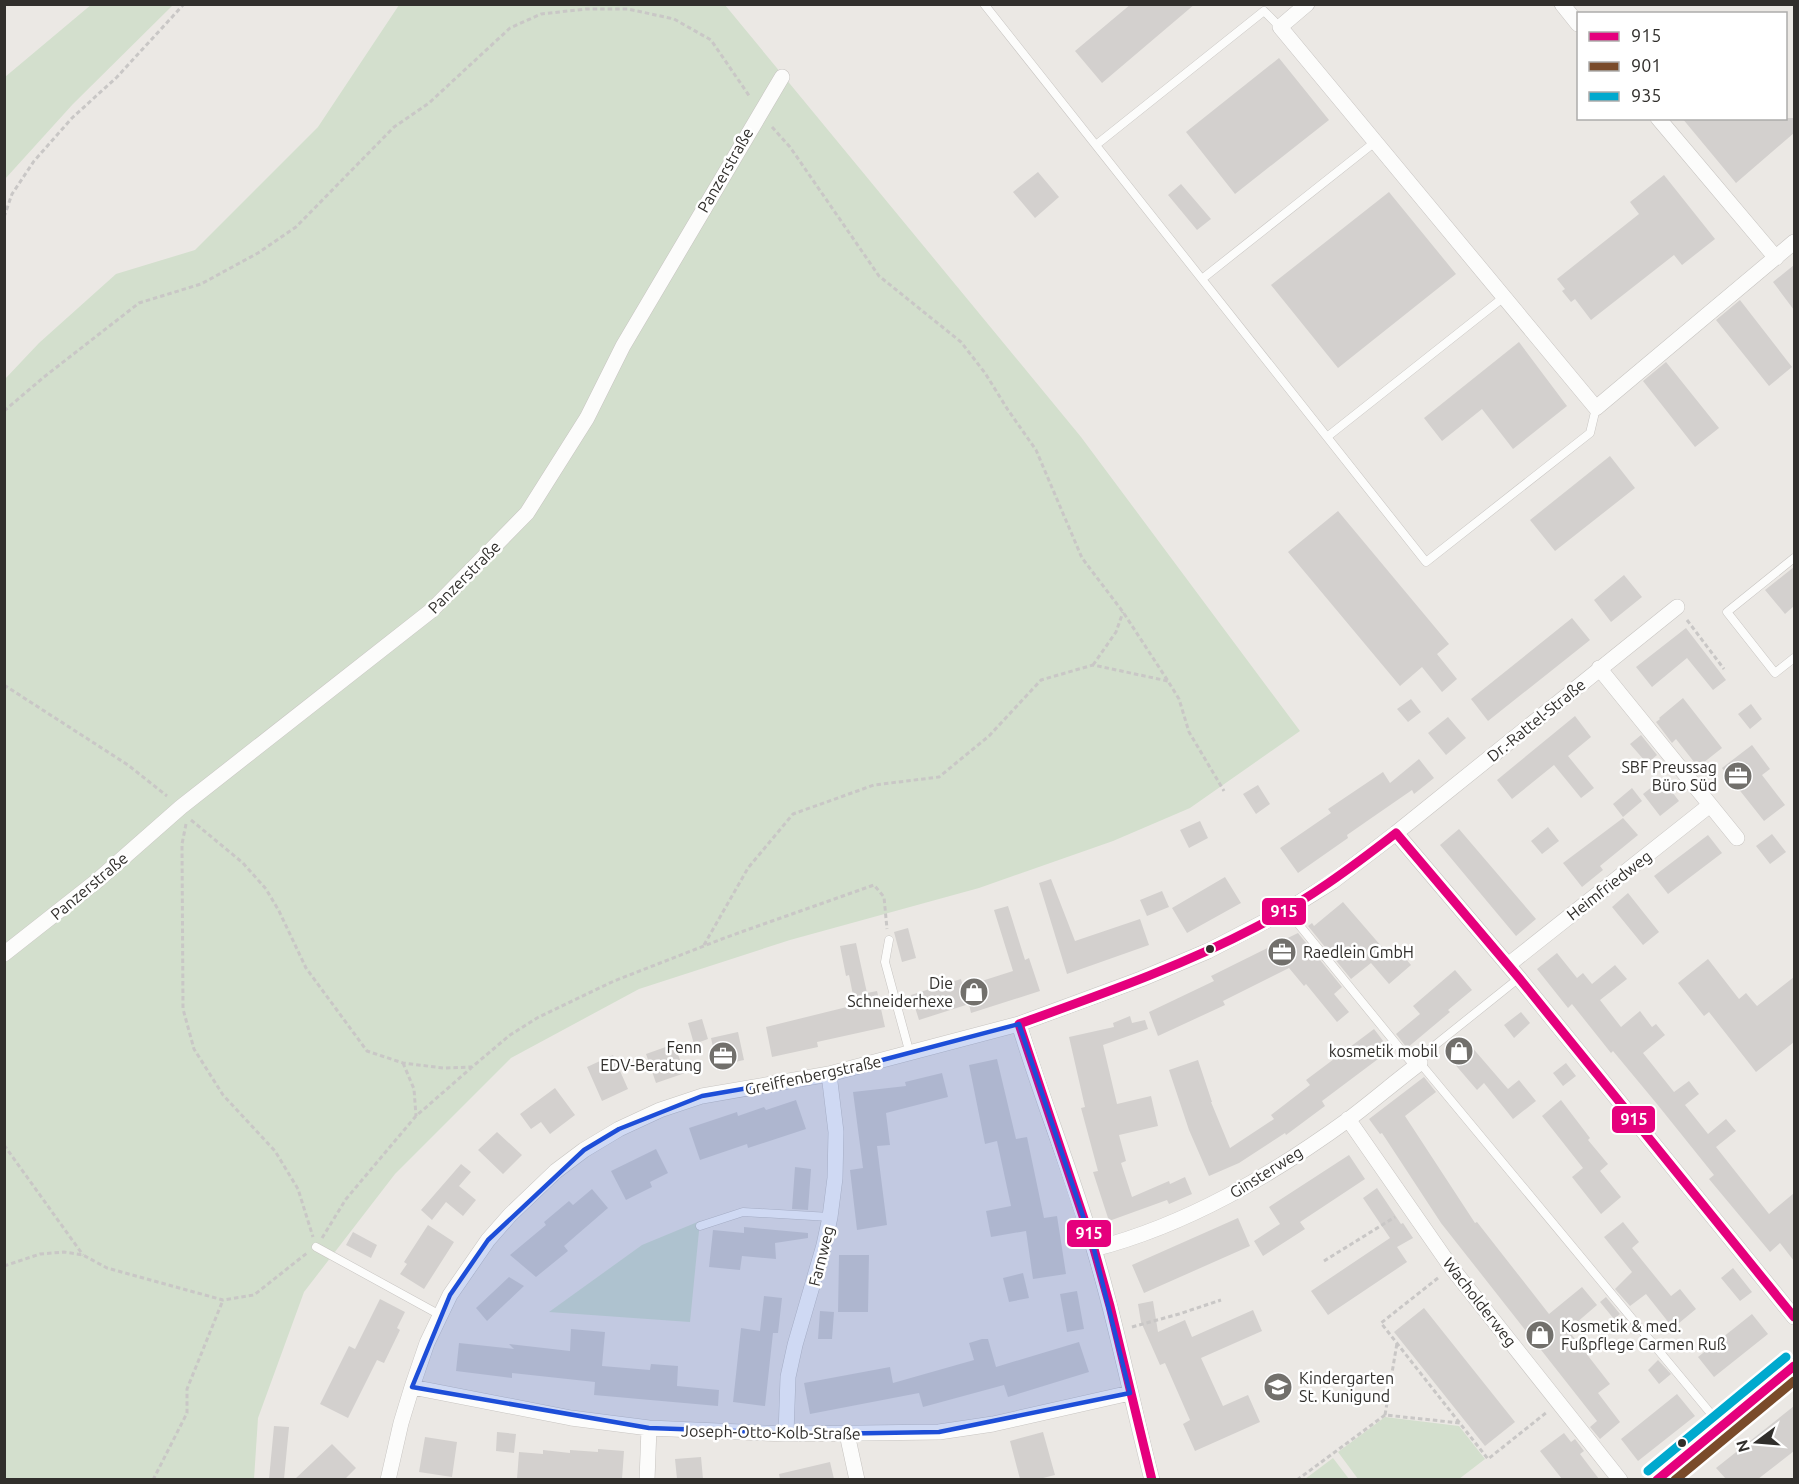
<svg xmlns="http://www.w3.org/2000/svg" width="1799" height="1484" font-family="Ubuntu,sans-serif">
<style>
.green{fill:#d3dfcd}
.building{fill:#d3d0ce}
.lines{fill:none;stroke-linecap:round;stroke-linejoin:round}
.service-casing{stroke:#c7c4c1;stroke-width:9}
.minor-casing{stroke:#c7c4c1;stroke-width:16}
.path{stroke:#c9c7c6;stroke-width:3;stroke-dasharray:4.5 3;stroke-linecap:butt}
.service{stroke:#fcfcfb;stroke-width:8}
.minor{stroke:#fcfcfb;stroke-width:15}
.bus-1-casing{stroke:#fff;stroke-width:14}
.bus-2-casing{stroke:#fff;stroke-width:14}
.bus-3-casing{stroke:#fff;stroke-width:14}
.bus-1{stroke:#e5007d;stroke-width:9}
.bus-2{stroke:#7a4b2a;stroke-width:9}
.bus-3{stroke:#00a9ce;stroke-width:9}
.marked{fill:#1d4ed8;fill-opacity:0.2;stroke:#1d4ed8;stroke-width:4.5;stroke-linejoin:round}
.bus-dot{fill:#312f2c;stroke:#fff;stroke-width:2}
.labels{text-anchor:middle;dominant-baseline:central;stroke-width:5;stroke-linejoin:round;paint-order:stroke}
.street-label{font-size:16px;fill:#312f2c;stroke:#fff}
.poi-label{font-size:16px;fill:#312f2c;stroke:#fff;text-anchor:end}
.line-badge{stroke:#fff;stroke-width:2}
.badge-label{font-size:16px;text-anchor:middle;font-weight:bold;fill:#fff}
</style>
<rect width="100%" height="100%" fill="#ebe8e4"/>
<path class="green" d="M92,4L173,5L73,104L5,179V77Z
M399,5H725L1081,437L1300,731L1190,808L1113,841L979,888L790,940L639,989L511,1058L395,1174L304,1292L258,1418L254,1479H5V379L39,343L116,274L195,250L318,127Z
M700,1221L690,1322L549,1312L642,1245Z
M1385,1417L1459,1426L1485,1459L1459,1479H1358L1338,1452Z
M1333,1458L1349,1479H1305Z"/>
<path class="building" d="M1131,4H1195L1102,83L1075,51Z
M1279,58L1329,120L1235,194L1186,132Z
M1682,118H1794V133L1736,183Z
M1038,172L1059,197L1035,218L1013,192Z
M1664,175L1715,239L1682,265L1674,255L1591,320L1575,299L1571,302L1562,291L1565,289L1557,279L1639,214L1630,202Z
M1181,184L1211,219L1197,230L1168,195Z
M1389,192L1456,274L1338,368L1271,285Z
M1794,265V310L1773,282Z
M1740,300L1792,367L1769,386L1716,320Z
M1519,342L1567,406L1513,449L1482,409L1442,441L1424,418Z
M1666,362L1719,428L1695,447L1643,381Z
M1610,456L1635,488L1555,551L1530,520Z
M1338,511L1449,644L1437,654L1457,679L1442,692L1422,667L1400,686L1288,552Z
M1794,567V606L1785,614L1765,590Z
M1624,575L1642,597L1611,622L1594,600Z
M1572,618L1590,640L1488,721L1471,699Z
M1686,628L1726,680L1713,690L1687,658L1652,687L1636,667Z
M1683,698L1722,748L1698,767L1676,739L1672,743L1656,722L1660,719L1659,718Z
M1411,699L1421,712L1408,722L1397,709Z
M1751,704L1762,719L1750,729L1738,714Z
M1575,716L1591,737L1568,756L1594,788L1581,798L1554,765L1512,799L1497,780Z
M1448,717L1466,738L1446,755L1428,733Z
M1641,735L1657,755L1650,761H1645L1630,744Z
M1752,745L1770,769L1762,775L1785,805L1764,821L1722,768Z
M1419,759L1434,778L1414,794L1412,790L1370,819L1347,835L1348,838L1298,873L1280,848L1331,813L1328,809L1383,772L1390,783Z
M1662,779L1679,801L1660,816L1643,794Z
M1258,785L1270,804L1256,814L1243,794Z
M1632,788L1642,801L1623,817L1613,804Z
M1623,818L1638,835L1600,866L1603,870L1582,887L1563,863Z
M1200,821L1208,838L1189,848L1180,830Z
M1548,827L1559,841L1542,854L1531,841Z
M1459,829L1536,919L1516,936L1440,845Z
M1772,834L1786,852L1770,864L1756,846Z
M1708,835L1722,853L1668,894L1654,876Z
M1225,877L1241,903L1187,933L1172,908Z
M1051,879L1075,941L1140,919L1149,945L1067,974L1039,883Z
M1162,891L1169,907L1147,916L1140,900Z
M1628,893L1659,932L1643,945L1612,907Z
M1343,902L1388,954L1396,947L1411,965L1389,984L1371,963L1351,979L1308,926L1312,923L1314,926Z
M1008,906L1025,960L1029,958L1040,991L971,1013L969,1004L919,1020L911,995L961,979L963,987L1013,971L994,910Z
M908,928L916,958L902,962L894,932Z
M1298,933L1342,987L1334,994L1349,1012L1337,1022L1306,984L1304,986L1289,968L1223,1001L1225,1005L1158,1036L1149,1012L1214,981L1211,976Z
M856,943L867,993L877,991L885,1027L817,1042L818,1047L772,1057L766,1027L855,1005L849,975L846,976L840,946Z
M1557,953L1577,978L1583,973L1592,984L1615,965L1627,979L1600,1000L1621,1027L1640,1011L1652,1027L1656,1024L1665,1035L1643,1053L1674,1092L1689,1081L1699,1094L1685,1105L1708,1134L1726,1119L1736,1131L1716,1147L1769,1214L1794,1193V1261L1780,1243L1770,1252L1709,1179L1714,1175L1657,1104L1613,1051L1611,1053L1572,1004L1568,1008L1537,969Z
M1708,959L1739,999L1746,993L1757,1006L1794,977V1042L1756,1072L1709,1012L1704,1016L1678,983Z
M1455,970L1472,990L1448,1010L1450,1012L1407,1048L1396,1034L1420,1014L1413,1006Z
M1521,1012L1530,1023L1514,1038L1504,1025Z
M1130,1016L1132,1023L1145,1020L1148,1029L1103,1045L1117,1104L1151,1096L1158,1126L1119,1135L1126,1161L1121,1163L1132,1197L1169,1181L1170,1184L1185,1177L1192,1194L1169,1204L1167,1200L1109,1221L1093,1172L1098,1171L1081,1108L1085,1107L1069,1037L1114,1027L1113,1023Z
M702,1019L708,1039L694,1044L688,1023Z
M1374,1029L1390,1050L1322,1101L1325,1106L1286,1135L1285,1133L1239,1163L1209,1176L1189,1130L1169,1070L1198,1060L1212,1102H1211L1230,1148L1274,1119L1271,1115L1310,1085L1306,1080Z
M738,1032L744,1060L717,1066L711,1038Z
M1464,1038L1508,1089L1519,1080L1536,1101L1513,1119L1484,1083L1477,1090L1446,1054Z
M674,1044L685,1073L656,1083L646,1054Z
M613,1055L628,1089L602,1101L587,1067Z
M997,1059L1016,1139L1027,1137L1044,1218L1057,1216L1066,1274L1033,1279L1026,1231L991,1237L986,1211L1011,1206L997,1141L985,1144L969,1065Z
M1566,1063L1576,1076L1563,1086L1553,1073Z
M942,1073L948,1097L886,1113L890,1145L877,1146L887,1225L857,1230L850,1170L863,1168L853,1092L906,1086L905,1082Z
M1424,1077L1436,1092L1405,1116L1475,1223L1477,1222L1549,1314L1582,1287L1597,1305L1568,1330L1610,1384L1598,1393L1620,1422L1600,1439L1590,1427L1597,1421L1441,1223L1382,1133L1380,1134L1369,1119Z
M555,1088L575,1115L550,1134L541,1122L531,1129L520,1114Z
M796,1100L806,1129L748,1148L747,1144L700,1160L689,1128L737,1112L738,1116L764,1107L766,1110Z
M1561,1100L1590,1138L1588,1140L1608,1164L1600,1171L1621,1197L1601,1214L1572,1177L1583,1168L1542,1116Z
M497,1132L522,1155L503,1174L478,1150Z
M656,1149L668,1173L650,1182L652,1187L626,1200L611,1171Z
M1349,1155L1365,1179L1300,1222L1305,1229L1263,1256L1254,1241L1280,1224L1269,1207Z
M461,1164L471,1172L459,1186L476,1200L463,1216L446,1202L432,1220L421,1210Z
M795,1167L811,1169L808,1210L792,1209Z
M1377,1188L1401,1224L1403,1223L1413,1238L1397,1247L1407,1262L1328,1315L1311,1291L1390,1238L1363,1198Z
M592,1189L608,1208L564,1246L568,1251L536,1277L510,1255L546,1225L544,1222L569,1201L573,1205Z
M1238,1218L1250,1246L1144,1293L1132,1265Z
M1623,1222L1639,1242L1632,1248L1671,1296L1680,1289L1696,1309L1673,1328L1646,1294L1630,1306L1615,1289L1632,1272L1604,1237Z
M428,1225L454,1242L424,1289L400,1274L407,1264L404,1262Z
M744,1227L808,1233V1238L775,1243L776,1259L742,1256L740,1270L709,1267L713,1230L744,1233Z
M353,1232L377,1245L371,1258L346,1245Z
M839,1255H869L868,1312H838Z
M1733,1268L1752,1292L1740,1301L1721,1278Z
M1023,1273L1029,1298L1009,1302L1003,1278Z
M509,1277L524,1286L487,1321L476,1308Z
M1077,1291L1084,1329L1067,1332L1060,1294Z
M764,1296L782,1298L778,1333H773L765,1406L733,1402L741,1328L760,1331Z
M1606,1297L1620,1314L1614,1319L1600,1302Z
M380,1299L405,1312L397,1328L400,1330L384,1363L377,1360L348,1418L320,1404L349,1346L355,1349Z
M1153,1301L1158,1332L1185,1320L1192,1337L1253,1310L1262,1331L1201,1358L1223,1406L1248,1395L1260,1422L1195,1451L1183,1424L1190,1420L1165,1363L1160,1365L1141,1322L1138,1304Z
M1424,1308L1515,1422L1485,1446L1394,1332Z
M820,1311L834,1312L832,1339H818Z
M1752,1314L1768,1334L1714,1377L1698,1357Z
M571,1329L605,1332L602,1366L650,1370L651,1364L678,1366L677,1386L719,1390L718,1406L594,1395L595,1382L512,1373V1378L456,1371L459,1343L514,1349L509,1344L570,1351Z
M982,1339H988L996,1367L1079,1342L1089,1372L1008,1397L1004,1385L923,1407L919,1393L810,1414L804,1383L890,1367L893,1383L974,1360L969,1343Z
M1658,1360L1671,1374L1659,1384L1648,1370Z
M1677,1394L1695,1416L1638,1461L1621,1439Z
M1794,1406V1451L1758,1479H1726L1716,1468Z
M274,1426L289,1427L284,1479H269Z
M497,1432L516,1434L514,1453L496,1451Z
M1043,1432L1055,1475L1039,1479H1020L1010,1441Z
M1564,1433L1571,1442L1575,1439L1584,1451L1580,1454L1599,1479H1562L1540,1451Z
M425,1437L457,1442L452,1477L419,1472Z
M332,1444L356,1468L345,1479H295Z
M598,1449L624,1451L622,1479H517L519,1452L543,1454V1450L570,1453V1450L598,1452Z
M701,1457L703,1479H677L675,1459Z
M830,1462L834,1479H780L779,1474Z"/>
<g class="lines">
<g class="service-casing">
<path id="service" d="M984,4L1426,562L1590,433L1596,408
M1096,145L1264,11L1280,27
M1202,279L1375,142
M1327,437L1504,297
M1794,558L1727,612L1775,673L1794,658
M1287,910L1415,1067
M889,940L885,962L910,1054
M1519,978L1424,1054L1420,1063L1722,1427
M700,1226L743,1212L830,1217
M316,1247L440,1315"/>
</g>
<g class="minor-casing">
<path id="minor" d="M1307,4L1280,27L1596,408L1794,242
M1562,4L1578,24
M1658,118L1776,258
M1599,668L1737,838
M1396,833L1519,978L1794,1317
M4,954L98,880L181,807L432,610L527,513L587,418L623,346L782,77
M1508,965L1710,805
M1019,1024C1042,1100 1072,1173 1094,1249C1117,1325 1132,1403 1152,1480
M1348,1119L1451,1267L1620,1480
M1094,1249C1187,1225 1272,1175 1349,1119C1373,1101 1396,1081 1420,1063
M412,1387L571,1418L649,1428L786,1434L939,1432L993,1424L1130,1393
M786,1434L788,1377L795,1345L824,1245L830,1217L835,1178L836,1132L829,1074
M847,1434L857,1480
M388,1480L401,1423L412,1387L427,1343L450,1295L488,1240L510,1215L556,1171L584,1150L619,1129L660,1110L702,1096L829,1074L1019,1024L1141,979L1208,951L1287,910L1332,882L1396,833L1677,607
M647,1480L649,1428
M1656,1480L1794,1366"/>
</g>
<path class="path" d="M772,127L790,147L879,276L961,342L985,373L1008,410L1036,450L1082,558L1123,612L1168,681L1179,699L1189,732L1224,791
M4,217L12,194L34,161L72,118L117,77L184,4
M4,411L44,377L139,303L201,284L258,253L296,227L394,127L429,103L510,28L541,14L586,9H628L674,19L711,40L750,97
M1687,620L1724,669
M1093,665L1116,632L1123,612
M4,685L128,765L167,796
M191,820L243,863L266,889L279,911L306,968L367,1051L403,1063L443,1068L472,1067L510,1035L537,1018L614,981L727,937L874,885L884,897L887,929
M186,824L182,844L183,1009L194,1049L223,1095L275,1151L298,1189L313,1237
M704,945L748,868L793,814L874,785L939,777L989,736L1041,680L1093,665L1168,681
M403,1063L414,1089L416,1116
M4,1145L83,1255
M322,1238L346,1199L416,1116L471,1068
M1324,1261L1395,1217
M4,1266L40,1254L64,1252L83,1255L107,1268L223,1300L254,1295L307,1253
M1438,1278L1381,1323L1488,1459L1547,1412
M1132,1327L1179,1314L1221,1300
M1385,1415L1397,1343
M153,1480L187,1413V1389L223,1300
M1297,1480L1385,1415L1460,1423"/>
<use href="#service" class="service"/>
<use href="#minor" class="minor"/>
<g class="bus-1-casing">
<path id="bus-1" d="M1152,1480L1110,1306L1094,1249L1019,1024C1099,995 1180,967 1256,927C1306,901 1351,868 1396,833L1519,978L1794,1317
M1657,1480L1794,1366"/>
</g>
<g class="bus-2-casing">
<path id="bus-2" d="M1675,1480L1794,1381"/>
</g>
<g class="bus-3-casing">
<path id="bus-3" d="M1648,1471L1786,1357"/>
</g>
<use href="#bus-1" class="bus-1"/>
<use href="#bus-2" class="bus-2"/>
<use href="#bus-3" class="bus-3"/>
</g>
<path class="marked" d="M1019,1024L1094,1249L1130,1393L939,1432L821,1434L649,1428L412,1387L450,1295L488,1240L584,1150L619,1129L702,1096L829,1074Z"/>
<defs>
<g id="office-disc" transform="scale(1.5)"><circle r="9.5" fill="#72706c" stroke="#fff"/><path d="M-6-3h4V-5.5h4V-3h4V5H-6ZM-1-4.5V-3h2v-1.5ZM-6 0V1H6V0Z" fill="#fff"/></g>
<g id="shop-disc" transform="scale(1.5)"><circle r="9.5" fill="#72706c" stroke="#fff"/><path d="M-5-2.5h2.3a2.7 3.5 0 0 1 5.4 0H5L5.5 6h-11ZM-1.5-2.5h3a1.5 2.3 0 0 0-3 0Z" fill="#fff"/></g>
<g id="school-disc" transform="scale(1.5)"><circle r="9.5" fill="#72706c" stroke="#fff"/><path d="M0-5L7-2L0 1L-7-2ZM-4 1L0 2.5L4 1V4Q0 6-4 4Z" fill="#fff"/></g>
</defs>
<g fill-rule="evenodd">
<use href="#office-disc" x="1738" y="776"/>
<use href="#office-disc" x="1282" y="952"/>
<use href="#shop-disc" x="974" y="992"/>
<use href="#shop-disc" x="1459" y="1051"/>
<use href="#office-disc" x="723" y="1056"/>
<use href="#shop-disc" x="1540" y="1335"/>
<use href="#school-disc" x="1278" y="1387"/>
</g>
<g class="bus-dot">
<circle cx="1210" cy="949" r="5"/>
<circle cx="1682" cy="1443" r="5"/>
</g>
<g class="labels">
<g class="street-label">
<text transform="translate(725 170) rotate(-60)">Panzerstraße</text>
<text transform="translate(464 577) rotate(-45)">Panzerstraße</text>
<text transform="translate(1536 720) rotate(-39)">Dr.-Rattel-Straße</text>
<text transform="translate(1609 885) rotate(-38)">Heimfriedweg</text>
<text transform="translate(89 886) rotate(-40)">Panzerstraße</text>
<text transform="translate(813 1075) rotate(-12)">Greiffenbergstraße</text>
<text transform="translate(1266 1172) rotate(-32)">Ginsterweg</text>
<text transform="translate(821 1256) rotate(-76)">Farnweg</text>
<text transform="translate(1480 1302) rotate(52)">Wacholderweg</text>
<text transform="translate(771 1432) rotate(1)">Joseph-Otto-Kolb-Straße</text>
</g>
<g class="poi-label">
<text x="1717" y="767">SBF Preussag<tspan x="1717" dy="18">Büro Süd</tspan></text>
<text x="1303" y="952" text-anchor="start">Raedlein GmbH</text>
<text x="953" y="983">Die<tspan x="953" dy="18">Schneiderhexe</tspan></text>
<text x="702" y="1047">Fenn<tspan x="702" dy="18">EDV-Beratung</tspan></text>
<text x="1438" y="1051">kosmetik mobil</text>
<text x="1561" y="1326" text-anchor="start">Kosmetik &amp; med.<tspan x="1561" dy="18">Fußpflege Carmen Ruß</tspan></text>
<text x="1299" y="1378" text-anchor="start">Kindergarten<tspan x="1299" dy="18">St. Kunigund</tspan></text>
</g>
</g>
<g class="line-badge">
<rect x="1261" y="897" width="46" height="29" rx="6" fill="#e5007d"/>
<rect x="1611" y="1105" width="45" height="29" rx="6" fill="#e5007d"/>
<rect x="1066" y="1219" width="46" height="29" rx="6" fill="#e5007d"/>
</g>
<g class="badge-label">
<text x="1284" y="917">915</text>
<text x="1634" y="1125">915</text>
<text x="1089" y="1239">915</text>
</g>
<rect width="1799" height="1484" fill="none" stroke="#312f2c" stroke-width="12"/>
<rect x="1577" y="12" width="210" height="108" fill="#ffffff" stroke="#adacab" stroke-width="1.5"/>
<rect x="1589" y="32" width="30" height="9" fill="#e5007d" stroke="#adacab" stroke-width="1.5"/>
<text x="1631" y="42" font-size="18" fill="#312f2c">915</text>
<rect x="1589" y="62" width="30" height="9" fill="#7a4b2a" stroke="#adacab" stroke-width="1.5"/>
<text x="1631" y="72" font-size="18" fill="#312f2c">901</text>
<rect x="1589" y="92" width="30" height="9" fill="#00a9ce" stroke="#adacab" stroke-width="1.5"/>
<text x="1631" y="102" font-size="18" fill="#312f2c">935</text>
<g transform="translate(1757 1442) rotate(254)" stroke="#ffffff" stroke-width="4.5" paint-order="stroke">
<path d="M0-4.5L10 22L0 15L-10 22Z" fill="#312f2c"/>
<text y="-9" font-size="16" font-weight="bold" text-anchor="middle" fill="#312f2c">N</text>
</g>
</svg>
